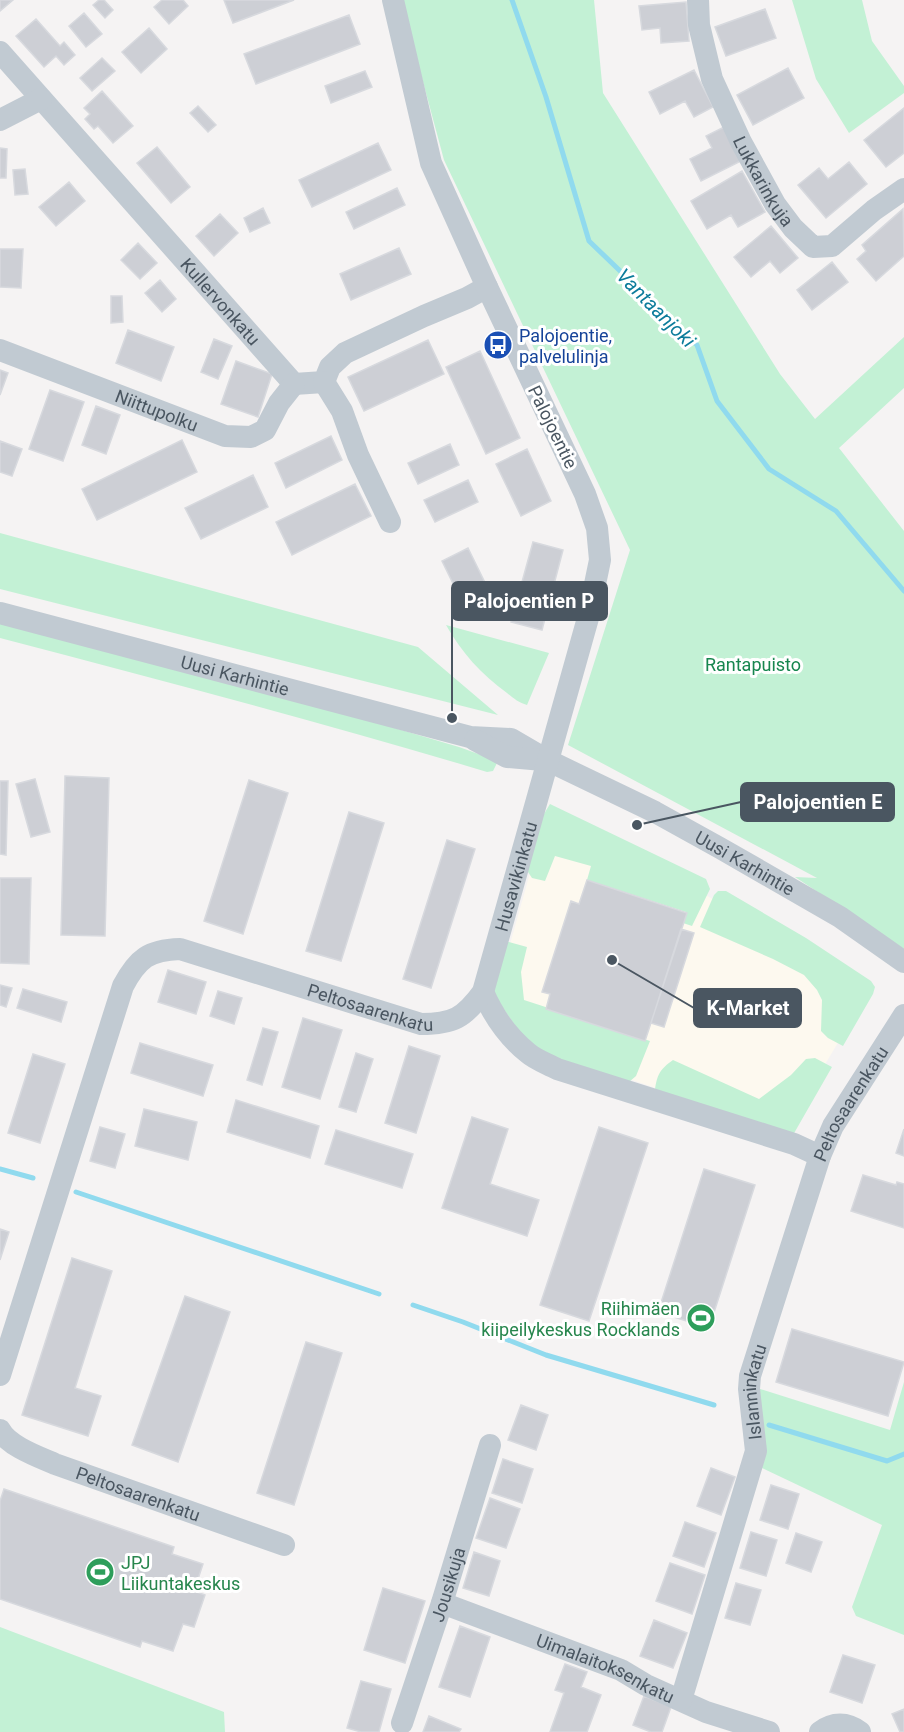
<svg xmlns="http://www.w3.org/2000/svg" width="904" height="1732" font-family="Roboto,sans-serif">
<style>
.commercial{fill:#fdf9ef}
.green{fill:#c3f1d5}
.lines{fill:none;stroke-linecap:round;stroke-linejoin:round}
.stream{stroke:#90daee;stroke-width:5}
.building{fill:#cdcfd5;stroke:#d7d9de;stroke-width:1.5}
.minor{stroke:#c1cad2;stroke-width:22}
.labels{text-anchor:middle;dominant-baseline:central;stroke-width:6;stroke-linejoin:round;paint-order:stroke}
.street-label{font-size:18px;fill:#4a5661;stroke:#fff}
.transit-label{font-size:18px;fill:#164399;stroke:#fff;text-anchor:start}
.park-label{font-size:18px;fill:#17864f;stroke:#fff}
.leisure-label{font-size:18px;fill:#27864d;stroke:#fff;text-anchor:end}
.water-label{font-size:20px;font-style:italic;fill:#0c7c9b;stroke:#fff}
.leader{fill:none;stroke:#4a5661;stroke-width:2}
.callout-dot{fill:#4a5661;stroke:#fff;stroke-width:2}
.callout{fill:#4a5661;stroke:#4a5661;stroke-width:2}
.callout-label{font-size:20px;text-anchor:middle;font-weight:bold;fill:#fff}
</style>
<rect width="100%" height="100%" fill="#f5f3f3"/>
<path class="commercial" d="M548,809L872,986L785,1131L548,1052L496,994Z"/>
<path class="green" d="M401,0H594L603,93L780,374L815,419L904,337V388L839,448L904,531V949L795,877L817,878L568,745L630,550L444,160Z
M792,0H862L872,41L904,86V93L849,133L816,79Z
M0,533L418,647L498,715L0,589Z
M0,623L381,724L459,747L498,761L493,771L487,772C326,723 163,681 0,638Z
M446,625L549,653L527,705C519,703 513,698 507,693C481,674 462,653 446,625Z
M550,804L706,879L710,889L692,926L683,923L686,912L587,880L591,866L555,856L545,881L532,878L526,869L539,822Z
M718,891H726L806,938L871,981L875,987L873,994L843,1046L828,1038L821,1031L822,1000L817,990L804,975L773,959L700,927L714,895Z
M505,941L527,947L521,972L524,1000L650,1041L636,1076L629,1082L554,1059L527,1043L499,1002L494,991Z
M815,1058L832,1067L793,1135L655,1090C657,1075 660,1069 673,1060L759,1099L791,1075L806,1059Z
M904,1382V1635L856,1616L852,1607L882,1525L762,1468L757,1388L890,1430Z
M0,1627L224,1712L225,1732H0Z"/>
<g class="lines">
<path class="stream" d="M512,0L546,97L589,241L697,345L717,401L769,469L836,511L904,591
M0,1169L33,1178
M76,1192L379,1294
M413,1305L463,1322L546,1355L714,1405
M769,1425L887,1461L904,1454"/>
</g>
<path class="building" d="M0,0H13L0,11Z
M99,0H104L113,10L105,18L93,5Z
M162,0H183L188,6L169,24L154,7Z
M224,0H294L233,23Z
M686,2L689,41L661,43L660,28L642,30L639,6Z
M765,9L776,38L726,56L715,27Z
M84,13L102,34L86,47L69,26Z
M349,15L360,44L256,84L244,54Z
M36,19L60,46L64,42L75,55L64,65L56,56L44,67L16,36Z
M149,28L167,49L141,73L122,52Z
M102,58L115,71L92,91L80,78Z
M788,68L804,98L753,125L737,95Z
M694,70L713,107L694,117L685,101L660,114L649,92Z
M365,71L372,87L331,103L325,86Z
M102,91L133,126L113,143L98,126L94,129L85,119L90,114L84,108Z
M198,106L216,125L208,132L190,113Z
M904,108V153L886,167L864,140Z
M724,127L741,161L701,181L690,159L712,148L706,136Z
M378,143L391,170L312,207L299,180Z
M157,147L190,187L171,203L137,163Z
M0,148L7,149L6,178H0Z
M849,162L867,184L826,218L798,185L819,168L828,179Z
M25,169L28,194L15,195L13,170Z
M742,171L765,212L738,227L731,215L707,229L691,201Z
M69,182L85,201L56,226L39,207Z
M397,188L405,205L354,229L346,212Z
M263,208L270,223L250,232L244,218Z
M903,209L904,256L876,281L857,259L866,251L862,245Z
M220,214L238,233L214,256L196,236Z
M771,226L798,258L780,273L770,261L751,277L734,257Z
M138,243L157,263L140,279L121,260Z
M399,248L411,274L351,300L340,274Z
M0,249H23L21,288L0,287Z
M832,262L848,282L812,310L797,290Z
M160,280L176,299L162,312L145,293Z
M111,296H122L123,322L111,323Z
M128,330L174,347L161,381L116,363Z
M214,339L232,346L218,379L201,372Z
M428,340L444,374L364,411L348,377Z
M480,351L520,438L486,454L446,367Z
M236,361L272,374L258,417L221,404Z
M0,370L8,373L0,395Z
M50,390L84,402L63,461L29,449Z
M96,406L120,415L106,454L82,445Z
M331,436L342,460L286,488L275,463Z
M182,440L197,472L97,520L82,489Z
M0,441L22,449L12,476L0,472Z
M450,444L459,465L418,484L408,463Z
M527,449L551,501L521,516L496,464Z
M253,475L268,507L201,539L185,508Z
M468,480L478,502L435,522L424,500Z
M355,484L371,516L292,555L276,522Z
M533,542L563,550L542,630L511,622Z
M468,548L492,597L466,610L442,561Z
M65,776L109,778L105,936L61,935Z
M35,779L50,832L31,837L16,784Z
M249,780L288,793L243,934L204,921Z
M0,781H8L6,855L0,854Z
M349,812L384,823L341,961L306,951Z
M447,840L475,849L431,988L403,979Z
M0,878H31L29,964L0,963Z
M587,880L687,913L645,1041L546,1009L550,994L542,992L571,901L579,904Z
M681,929L694,933L664,1027L651,1023Z
M168,970L206,982L196,1014L158,1002Z
M0,985L12,988L6,1007L0,1005Z
M23,989L67,1002L61,1022L17,1008Z
M218,991L242,998L234,1024L210,1016Z
M303,1018L342,1030L320,1099L282,1087Z
M263,1028L278,1032L262,1085L247,1080Z
M140,1043L213,1065L203,1096L131,1073Z
M409,1046L440,1056L416,1133L385,1123Z
M356,1053L373,1059L356,1112L339,1107Z
M33,1054L65,1064L40,1143L8,1133Z
M236,1100L319,1126L310,1158L227,1132Z
M144,1109L197,1122L188,1160L135,1146Z
M472,1117L508,1129L490,1184L539,1200L527,1236L442,1208Z
M100,1127L125,1134L115,1168L90,1161Z
M599,1127L648,1143L589,1321L540,1305Z
M904,1129V1156L896,1153Z
M336,1130L413,1154L402,1188L325,1164Z
M704,1169L755,1185L709,1328L658,1312Z
M863,1175L896,1185L897,1182L904,1184V1228L851,1211Z
M0,1229L9,1232L0,1260Z
M72,1258L112,1271L75,1388L101,1396L88,1436L22,1415Z
M185,1296L230,1312L178,1462L132,1445Z
M792,1329L904,1362L888,1416L776,1382Z
M306,1342L342,1353L294,1505L257,1493Z
M521,1405L548,1415L536,1450L508,1440Z
M503,1459L533,1469L522,1503L492,1493Z
M711,1468L735,1477L721,1515L697,1506Z
M771,1485L799,1494L788,1529L760,1520Z
M4,1489L174,1547L172,1554L203,1564L194,1591L205,1595L194,1627L183,1624L173,1651L142,1641L140,1647L0,1599V1501Z
M490,1498L520,1509L506,1548L476,1538Z
M685,1522L716,1533L704,1567L673,1556Z
M751,1532L777,1540L766,1576L740,1568Z
M796,1533L822,1542L811,1572L786,1563Z
M474,1552L500,1561L489,1596L463,1588Z
M670,1563L705,1575L692,1614L656,1601Z
M736,1583L761,1590L750,1625L725,1618Z
M383,1588L425,1601L405,1663L364,1650Z
M654,1620L687,1633L673,1668L640,1656Z
M460,1626L490,1637L470,1697L439,1687Z
M843,1655L875,1665L862,1703L830,1692Z
M565,1664L587,1672L581,1687L601,1695L587,1732H550L564,1693L555,1690Z
M361,1681L391,1689L379,1732H361L347,1728Z
M644,1696L671,1707L662,1732H651L633,1725Z
M904,1709V1732H900L892,1714Z
M429,1716L461,1729L459,1732H423Z"/>
<g class="lines">
<g class="minor">
<path id="s1" d="M698,0L699,25L712,79L741,142L775,204L793,228L813,247L832,246L874,210L904,189"/>
<path id="s2" d="M0,52L294,384L324,382L330,367L345,353L424,316L467,298L487,287"/>
<path d="M0,120L41,99"/>
<path id="s3" d="M0,350L225,436L251,437L265,430L279,403L294,384"/>
<path d="M324,382L342,411L358,455L390,522"/>
<path id="s4" d="M0,613L470,737L511,739L547,760L655,812L720,848L840,917L904,962"/>
<path d="M475,740L507,757L543,760"/>
<path d="M483,992C493,1015 508,1037 528,1053C536,1060 548,1064 557,1069L794,1144L820,1156"/>
<path id="s5" d="M0,1375L123,986C138,958 149,950 180,949L421,1024C453,1024 464,1018 483,992L588,618L600,560L597,528L585,494L487,287L431,163L393,0"/>
<path id="s6" d="M0,1430C8,1446 39,1457 55,1464L284,1545"/>
<path id="s7" d="M442,1603L621,1670L646,1685L706,1712L769,1732"/>
<path id="s8" d="M681,1700L756,1451L749,1389L750,1376L820,1156L833,1126L904,1015"/>
<path id="s9" d="M402,1723L442,1603L490,1445"/>
<path d="M820,1732C833,1722 847,1722 860,1732"/>
</g>
</g>
<defs>
<g id="bus-disc" transform="scale(1.5)"><circle r="9.5" fill="#1a4fb4" stroke="#fff"/><path d="M-5-6H5V4H4V6H2V4H-2V6H-4V4H-5ZM-3.5-4V0h7V-4ZM-3.5 1.2v1.5H-2V1.2ZM2 1.2v1.5H3.5V1.2Z" fill="#fff"/></g>
<g id="stadium-disc" transform="scale(1.5)"><circle r="9.5" fill="#2e9e5b" stroke="#fff"/><path d="M0-5a6.5 5 0 1 0 0 10a6.5 5 0 1 0 0-10ZM-3.5-1.8h7v3.6h-7Z" fill="#fff"/></g>
</defs>
<g fill-rule="evenodd">
<use href="#bus-disc" x="498" y="345"/>
<use href="#stadium-disc" x="701" y="1318"/>
<use href="#stadium-disc" x="100" y="1572"/>
</g>
<g class="labels">
<g class="street-label">
<text stroke="none"><textPath href="#s1" startOffset="195">Lukkarinkuja</textPath></text>
<text stroke="none"><textPath href="#s2" startOffset="333">Kullervonkatu</textPath></text>
<text stroke="none"><textPath href="#s3" startOffset="168">Niittupolku</textPath></text>
<text transform="translate(553 427) rotate(64)">Palojoentie</text>
<text stroke="none"><textPath href="#s4" startOffset="243">Uusi Karhintie</textPath></text>
<text stroke="none"><textPath href="#s4" startOffset="792">Uusi Karhintie</textPath></text>
<text stroke="none"><textPath href="#s5" startOffset="927">Husavikinkatu</textPath></text>
<text stroke="none"><textPath href="#s5" startOffset="680">Peltosaarenkatu</textPath></text>
<text stroke="none"><textPath href="#s8" startOffset="627">Peltosaarenkatu</textPath></text>
<text stroke="none"><textPath href="#s8" startOffset="320">Islanninkatu</textPath></text>
<text stroke="none"><textPath href="#s6" startOffset="154">Peltosaarenkatu</textPath></text>
<text stroke="none"><textPath href="#s9" startOffset="146">Jousikuja</textPath></text>
<text stroke="none"><textPath href="#s7" startOffset="176">Uimalaitoksenkatu</textPath></text>
</g>
<g class="transit-label">
<text x="519" y="335">Palojoentie,<tspan x="519" dy="21">palvelulinja</tspan></text>
</g>
<g class="park-label">
<text x="753" y="664">Rantapuisto</text>
</g>
<g class="leisure-label">
<text x="680" y="1308">Riihimäen<tspan x="680" dy="21">kiipeilykeskus Rocklands</tspan></text>
<text x="121" y="1562" text-anchor="start">JPJ<tspan x="121" dy="21">Liikuntakeskus</tspan></text>
</g>
<g class="water-label">
<text transform="translate(656 308) rotate(45)">Vantaanjoki</text>
</g>
</g>
<path class="leader" d="M452 718L452 601M637 825L741 802M612 960L694 1008"/>
<g class="callout-dot">
<circle cx="452" cy="718" r="6"/>
<circle cx="637" cy="825" r="6"/>
<circle cx="612" cy="960" r="6"/>
</g>
<g class="callout">
<rect x="452" y="582" width="155" height="38" rx="6"/>
<rect x="741" y="783" width="153" height="38" rx="6"/>
<rect x="694" y="989" width="107" height="38" rx="6"/>
</g>
<g class="callout-label">
<text x="529" y="608">Palojoentien P</text>
<text x="818" y="809">Palojoentien E</text>
<text x="748" y="1015">K-Market</text>
</g>
</svg>
